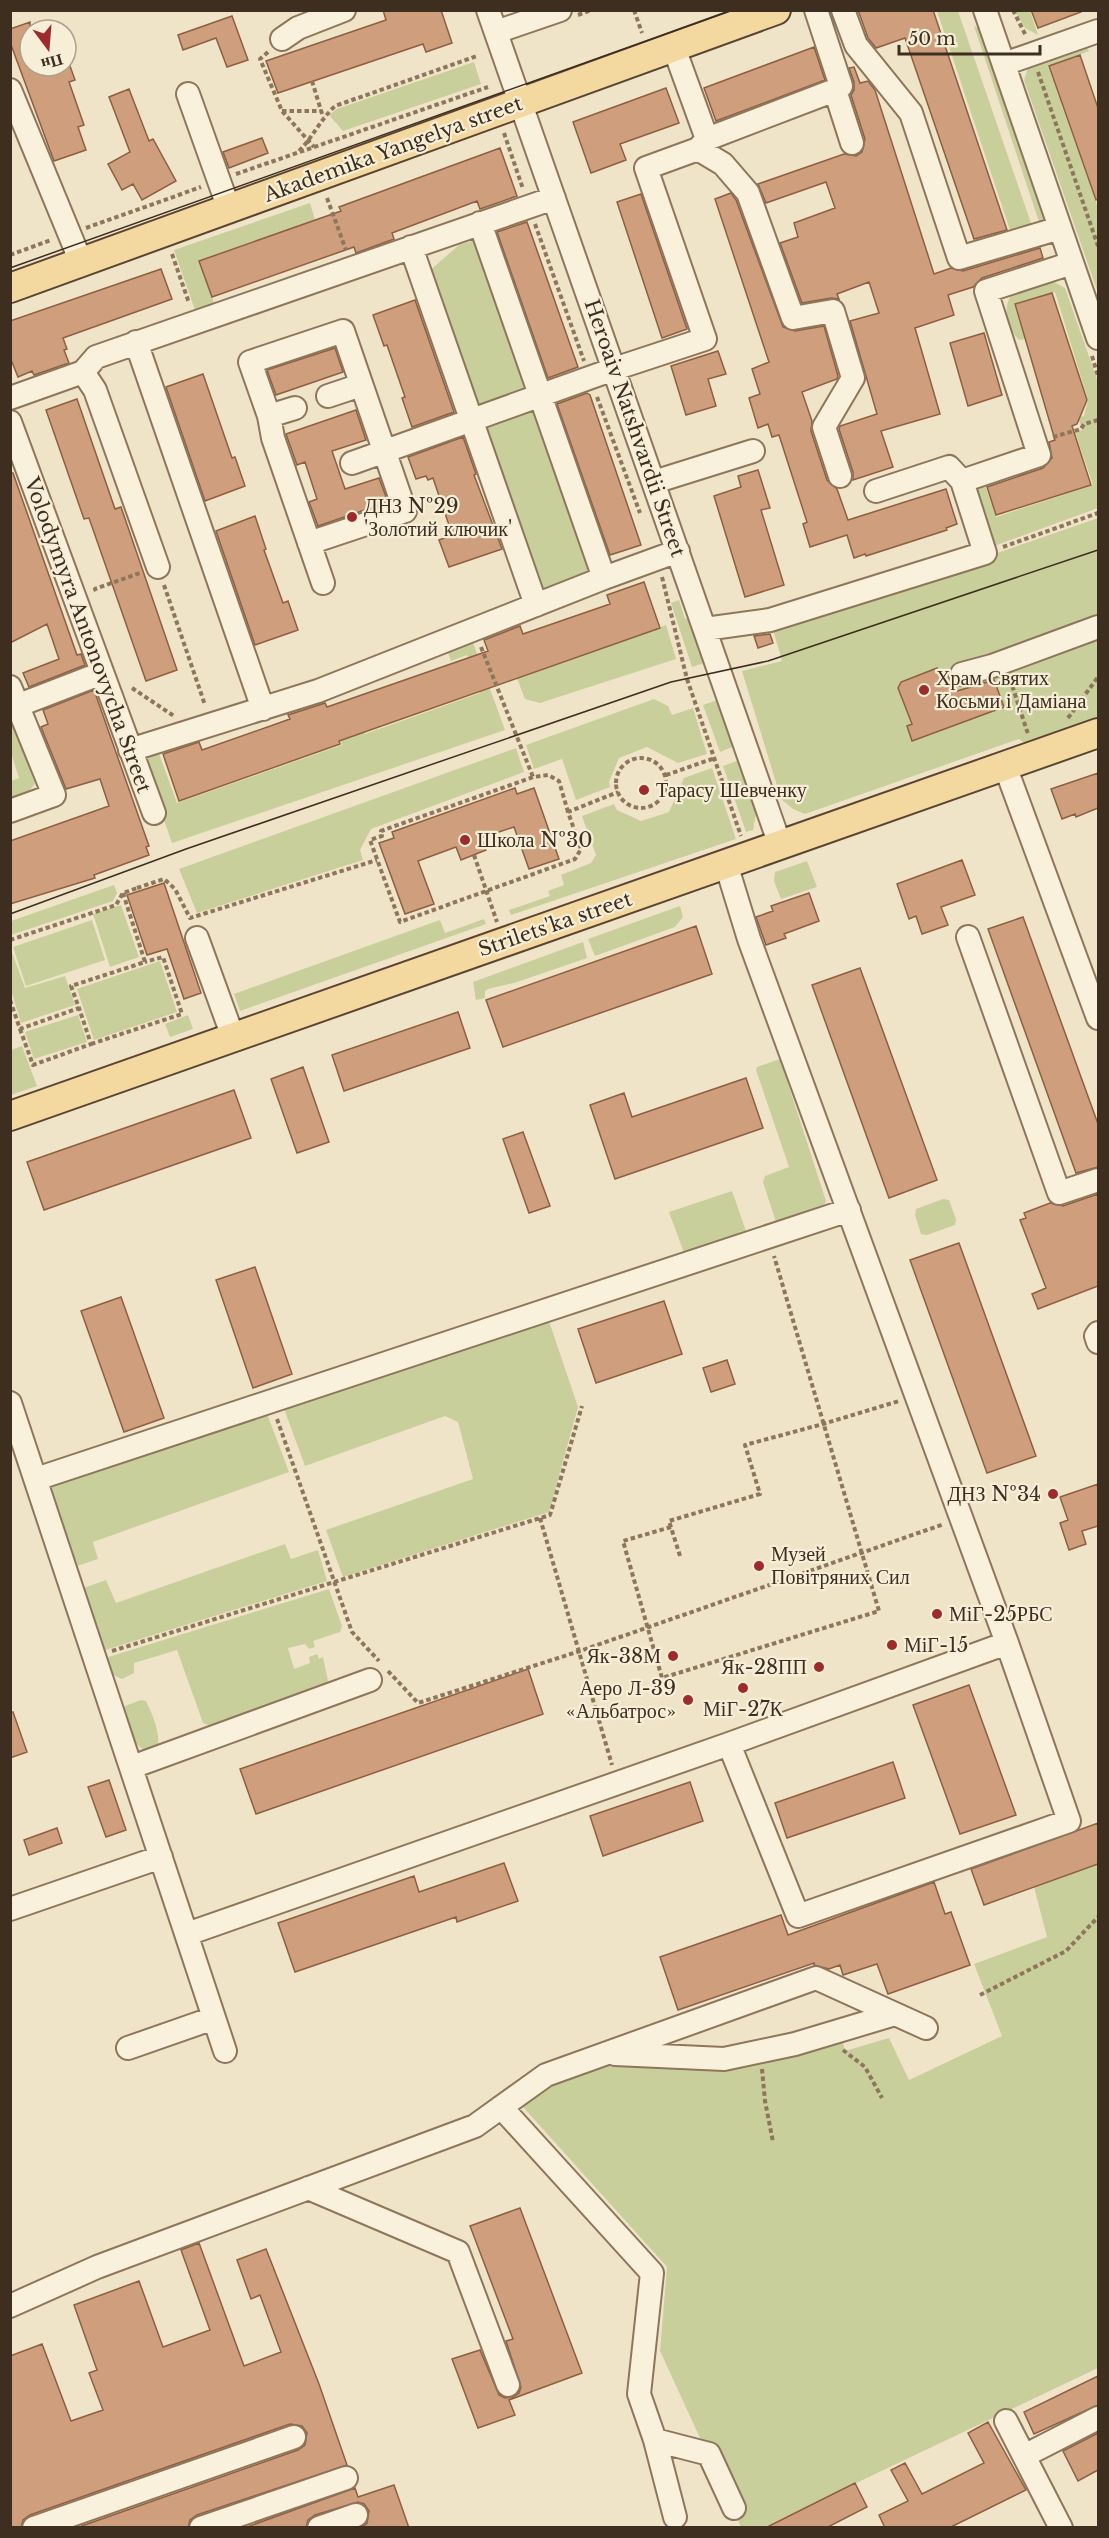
<svg xmlns="http://www.w3.org/2000/svg" width="1109" height="2538" font-family="'Libre Baskerville',serif">
<style>
.green{fill:#c9cf9b}
.building{fill:#cf9f7d;stroke:#8d5f41;stroke-width:1.5}
.lines{fill:none;stroke-linecap:round;stroke-linejoin:round}
.minor-casing{stroke:#8d765c;stroke-width:26}
.major-casing{stroke:#5b4430;stroke-width:32}
.path{stroke:#8d765c;stroke-width:4;stroke-dasharray:4.5 3;stroke-linecap:butt}
.minor{stroke:#faf1dc;stroke-width:22}
.major{stroke:#f3d9a0;stroke-width:28}
.tram{stroke:#3d2e20;stroke-width:1.5}
.poi-dot{fill:#9e2a2b;stroke:#f7eed8;stroke-width:2}
.labels{text-anchor:middle;dominant-baseline:central;stroke-width:4.5;stroke-linejoin:round;paint-order:stroke}
.street-label{font-size:20px;fill:#3d2e20;stroke:#f7eed8}
.poi-label{font-size:20px;fill:#3d2e20;stroke:#f7eed8;text-anchor:start}
</style>
<rect width="100%" height="100%" fill="#f0e4c8"/>
<path class="green" d="M937,11H958L1032,226L1013,239Z
M1015,11H1030L1038,35L1025,28Z
M974,26L986,32L1049,217L1039,222Z
M1086,44L1089,51L1048,66L1098,208V293L1024,80L1029,64Z
M474,62L481,84L343,131L329,115L337,109Z
M310,203L315,220L200,261L214,303L195,310L174,250Z
M482,238L534,389L474,409L428,272L459,245Z
M1052,281L1065,288L1098,382V508L989,548L968,485L983,480L996,517L1093,485L1075,432L1082,430L1078,417L1084,416L1088,400L1055,292L1014,304L1025,339L1019,340C1008,329 1002,309 1011,295Z
M533,408L592,576L545,593L537,591L485,423Z
M1098,518V718L1026,744L1019,739L805,814L793,809L781,799L742,671L782,661L772,626L986,557Z
M679,600L685,619L695,616L710,661L692,667L671,603Z
M666,625L676,659L540,703L525,699L517,678Z
M471,637L505,730L172,843L141,754L157,748L177,803L342,745L333,721L357,713L365,734L480,693L467,655L451,661L446,647Z
M654,699L668,706L672,715L693,708L707,754L678,763L647,747L619,758L609,782L610,787L576,800L562,759L534,769L526,745Z
M720,699L737,745L720,752L703,705Z
M11,718L35,784L28,792L11,799V781L19,778L11,753Z
M516,748L524,772L371,829L360,850L363,860L197,913L179,869Z
M742,759L758,804L753,830L746,832L723,766Z
M712,768L736,839L511,915L509,910L550,896L548,891L564,885L561,875L591,863L596,855L582,816L614,804L617,810L641,821L669,812L684,778Z
M807,861L817,887L781,899L774,881L775,872Z
M114,885L117,893L113,901L11,935V921Z
M121,905L139,957L110,967L93,914Z
M680,906L683,917L675,927L595,956L588,939Z
M484,919L486,924L240,1011L234,994L440,920L445,933Z
M92,920L105,960L26,986L13,947Z
M583,942L587,958L517,982L488,989L485,991V998L476,1000L473,982Z
M10,947L25,988L65,976L75,1005L21,1023L11,990Z
M160,961L177,1012L94,1040L77,989Z
M78,1015L87,1042L34,1059L25,1032Z
M188,1015L193,1029L170,1037L165,1024Z
M22,1046L37,1086L11,1095V1050Z
M780,1059L826,1201L823,1207L776,1222L763,1182L765,1176L789,1167L756,1070L757,1067Z
M732,1191L746,1231L684,1253L669,1212Z
M943,1199L949,1200L956,1219L955,1225L927,1235L921,1234L915,1215L916,1209Z
M540,1318L550,1324L578,1407L549,1512L343,1577L326,1530L473,1479L458,1422L445,1416L305,1466L283,1406Z
M266,1411L289,1472L93,1542L98,1559L74,1567L47,1485Z
M285,1544L291,1559L318,1550L327,1581L102,1651L81,1589L106,1580L116,1603Z
M329,1589L342,1626L340,1632L313,1641L315,1647L309,1649L305,1644L288,1648L294,1669L310,1663L309,1657L317,1654L319,1659L323,1657L328,1681L324,1685L213,1727L203,1723L177,1650L134,1663V1673L122,1679L111,1674L105,1658Z
M141,1700L146,1701C152,1714 160,1731 158,1746L146,1751C133,1746 120,1718 125,1706Z
M1098,1864V2368L764,2527H741L660,2351L667,2267L514,2097L604,2054L724,2059L840,2031L845,2051L889,2038L909,2080L1002,2036L974,1964L1047,1937L1034,1887Z"/>
<path class="building" d="M383,10H441L452,43L426,52L423,44L278,93L266,61L386,20Z
M858,10H933L1007,230L974,239L905,38L876,48L868,38Z
M1031,10H1081V12L1038,28Z
M232,16L248,60L227,67L216,38L183,50L178,35Z
M30,22V66H70L75,80L69,82L84,125L78,127L86,150L54,161L10,42V29Z
M814,47L825,80L716,121L704,88Z
M1080,55L1098,108V199L1096,200L1049,66Z
M854,67L860,83L868,81L875,90L934,274L951,268L963,271L1040,248L1043,258L982,278L973,287L948,295L954,315L915,328L940,414L881,431L893,467L853,480V472L839,429L840,426L877,414L850,321L879,313L869,282L837,294L839,299L831,298L802,303L780,243L798,237L794,223L835,208L826,182L766,203L758,184L844,154L856,156L862,152L865,139L851,95L854,90V82L849,68Z
M666,88L679,123L620,144L626,160L591,173L573,122Z
M129,89L149,141L153,139L176,181L142,200L133,184L122,190L108,164L130,152L109,97Z
M262,138L268,153L229,168L223,152Z
M500,148L517,196L480,209L477,201L392,233L394,239L356,253L354,247L212,297L199,261L341,211L339,207Z
M731,193L736,200L783,327L795,331L824,326L838,376L837,379L802,392L812,421L811,431L827,480L837,489L848,520L946,489L957,524L946,528L947,530L866,556L865,554L854,558L847,535L810,547L803,524L807,522L779,435L772,437L768,424L758,428L749,398L760,394L752,369L769,362L715,199Z
M641,194L687,329L662,338L617,202Z
M527,222L578,367L548,378L497,232Z
M161,269L172,299L63,338L67,349L64,350L69,363L34,375L32,371L18,377L10,357V321Z
M1052,293L1087,400L1077,424L1072,426L1091,485L996,515L987,487L1043,468L1052,458L1049,442L1055,440L1015,304Z
M415,300L454,412L412,427L402,398L405,397L387,345L384,346L373,315Z
M984,333L1002,395L968,406L950,343Z
M335,348L343,372L276,395L267,370Z
M718,351L726,374L708,379L716,406L686,415L671,366Z
M203,374L232,458L235,457L245,486L205,501L166,387Z
M587,393L590,395L641,545L610,555L557,404Z
M77,399L115,509L121,507L177,670L146,681L89,518L84,519L46,410Z
M356,410L366,440L332,451L345,489L379,478L388,502L318,526L309,502L317,499L305,462L297,465L286,434Z
M463,437L476,474L474,475L502,549L449,567L439,540L450,536L449,532L451,531L433,478L428,480L426,476L416,479L408,457Z
M758,470L770,508L761,510L784,585L745,597L714,496L741,487L738,476Z
M10,473H13L77,655L81,654L85,665L29,687L23,673L59,659L47,624L10,643Z
M255,516L266,549L264,550L283,603L288,601L298,630L255,645L216,531Z
M644,582L660,628L339,741L340,744L179,801L163,754L199,742L202,750L290,719L288,715L325,703L327,707L488,651L484,640L520,626L523,634L610,604L607,595Z
M770,634L773,643L758,648L754,636Z
M937,668L940,675L949,671V678L957,691L994,680L1004,707L912,741L907,726L912,724L898,688L901,682Z
M94,690L149,846L146,847L149,855L94,875L95,878L10,904V841L109,806L100,779L66,789L41,727L48,724L43,710Z
M1098,773V808L1076,817L1075,814L1062,819L1051,789Z
M515,788L517,794L534,788L559,859L529,869L514,827L481,838L486,850L461,860L456,847L418,861L434,904L405,914L379,843L394,838L392,832Z
M962,860L975,895L941,907L948,925L922,934L916,916L909,919L897,884Z
M164,883L201,993L184,999L167,949L147,955L127,895Z
M809,893L819,921L784,934L786,938L766,945L756,917L773,911L771,906Z
M1023,917L1098,1124V1167L1076,1173L988,929Z
M696,926L712,974L503,1047L486,1000Z
M860,968L937,1180L889,1198L812,985Z
M458,1012L470,1048L344,1091L332,1055Z
M303,1067L329,1142L297,1153L271,1079Z
M746,1078L763,1128L615,1179L590,1105L624,1093L632,1117Z
M234,1090L251,1138L44,1210L27,1162Z
M523,1132L550,1206L529,1213L503,1139Z
M1098,1194V1286L1038,1309L1032,1294L1046,1288L1020,1220L1026,1218L1024,1213L1050,1203L1063,1206Z
M959,1243L1036,1456L987,1473L910,1260Z
M255,1267L292,1374L253,1388L216,1280Z
M121,1297L164,1418L124,1432L81,1311Z
M664,1301L682,1354L596,1383L578,1329Z
M727,1360L735,1384L711,1392L703,1368Z
M1098,1484V1526L1082,1531L1086,1544L1069,1550L1060,1523L1068,1520L1060,1497Z
M528,1669L543,1714L256,1814L240,1769Z
M969,1685L1016,1815L960,1834L913,1705Z
M10,1712H13L27,1752L10,1758Z
M893,1762L905,1798L787,1838L775,1803Z
M109,1780L126,1830L106,1837L88,1787Z
M690,1782L703,1821L603,1856L590,1816Z
M1098,1823V1864L984,1905L971,1869Z
M57,1828L62,1843L29,1855L24,1840Z
M504,1863L518,1901L457,1922L456,1917L295,1972L278,1923L414,1876L419,1892Z
M934,1882L945,1914L951,1912L970,1965L888,1994L877,1964L843,1975L840,1965L829,1969L814,1965V1963L678,2010L660,1957L781,1915L788,1935Z
M520,2208L582,2373L509,2400L515,2415L478,2428L452,2359L480,2350L499,2395L505,2398L513,2397L519,2393L521,2387L506,2341L513,2339L470,2226Z
M199,2243L244,2366L281,2352L260,2295L251,2299L237,2260L266,2249L319,2384L347,2465L197,2515L190,2520L188,2528H76L298,2450L305,2445L307,2433L302,2426L290,2424L30,2515L23,2520L21,2528H10V2356L42,2344L71,2421L103,2410L89,2373L97,2370L74,2305L139,2281L163,2347L210,2330L181,2250Z
M1098,2376V2405L1034,2434L1024,2412Z
M988,2422L1026,2490L949,2528H885L879,2515L908,2501L891,2470L905,2463L922,2494L984,2463L968,2433Z
M1098,2433V2470L1078,2481L1063,2451Z
M855,2483L867,2507L826,2528H765Z
M394,2485L409,2528H361L367,2523L369,2511L364,2504L358,2502L315,2515L308,2520L306,2528H244L355,2488L358,2497Z"/>
<g class="lines">
<g class="minor-casing">
<path id="minor" d="M488,10L780,845
M843,10L856,45L911,113L959,258L1060,228
M985,10L1098,338
M496,32L560,10
M282,39L298,28L344,10
M1004,64L1098,31
M10,90L81,262
M835,90L852,143
M188,94L229,209
M707,139L835,90L841,86L816,10
M698,149L723,164L748,193L793,318L833,311L853,378L824,427L840,476
M480,223L604,578
M411,247L536,605
M136,342L263,709
M328,396L361,385
M10,398L83,372
M269,416L295,408
M10,422L154,813
M352,463L614,369L705,339L646,168L698,149L707,139L674,48
M962,481L1039,455L986,291L1072,263
M654,482L753,451
M309,543L405,511L343,331L250,362L269,416L273,438L323,583
M158,567L95,390L83,372L96,357L554,198
M705,629L770,620L985,553L962,481L949,467L876,491
M962,674L992,666L1098,627
M10,687L54,795L10,811
M19,705L102,673
M130,750L318,691L604,578L678,551
M1005,766L1098,1018
M968,937L1059,1193L1098,1180
M197,938L233,1037
M1098,1333L1096,1336L1098,1342
M10,1403L225,2051
M36,1479L849,1210
M729,1744L798,1916L1069,1821L1007,1643
M132,1767L370,1680
M10,1909L161,1857
M187,1934L729,1744L1007,1643L749,939L726,864
M128,2048L214,2018
M615,2054L724,2059L795,2044L895,2014
M501,2107L652,2273L639,2394L655,2440L709,2454L734,2508
M308,2188L458,2252L508,2385
M10,2306L97,2267L475,2126L546,2075L816,1978L926,2028
M1006,2421L1061,2528
M655,2440L675,2517
M1024,2456L1098,2418
M34,2528L294,2437
M201,2528L346,2478
M319,2528L356,2515"/>
</g>
<g class="major-casing">
<path id="major" d="M10,288L776,10
M10,1116L1098,733"/>
</g>
<path class="path" d="M634,10L642,33
M1013,10L1026,36
M578,15L592,10
M268,52L260,59L282,111L314,147
M1038,72L1098,246
M312,81L323,117
M282,111H321
M504,133L523,189
M299,151C313,137 320,120 335,106L477,56
M236,174L488,87
M327,198L346,250
M535,224L584,361
M86,228L201,187
M172,254L189,303
M10,255L51,240
M1092,356L1098,376
M597,397L640,513
M1053,437L1081,429L1084,424L1098,420
M1003,547L1098,513
M662,577L687,679L741,836
M164,585L205,705
M96,591L95,589L140,573
M481,647L533,777
M1010,679L1028,734
M132,688L174,716
M1068,718L1098,677
M616 783a25 25 0 1 1 50 0a25 25 0 1 1-50 0Z
M666,775L715,758
M568,812L559,781L548,775L533,777L381,831L382,836L370,840L400,922L575,859L581,849L568,812L618,792
M474,855L497,922
M137,888L164,879L175,889L190,918L377,860
M10,940L116,905L123,893L137,888
M10,1000L20,1029L79,1008L71,986L145,962L123,893
M20,1029L33,1065L91,1044L79,1008
M91,1044L182,1014L163,957L145,962
M277,1419L352,1632L379,1661
M540,1518L612,1765
M671,1527L623,1541L662,1678L879,1611L774,1256
M680,1556L669,1521L760,1494L745,1445L823,1424L899,1401
M112,1651L550,1515L582,1406
M388,1671L418,1703L580,1651L944,1524
M980,1995L1066,1951L1098,1917
M843,2050L865,2067L882,2098
M762,2069L765,2101L773,2142"/>
<use href="#minor" class="minor"/>
<use href="#major" class="major"/>
<path class="tram" d="M10,268L733,10
M10,914L186,849L671,682L768,661L1098,550"/>
</g>
<g class="poi-dot">
<circle cx="352" cy="517" r="6"/>
<circle cx="924" cy="690" r="6"/>
<circle cx="644" cy="790" r="6"/>
<circle cx="465" cy="840" r="6"/>
<circle cx="1053" cy="1494" r="6"/>
<circle cx="759" cy="1566" r="6"/>
<circle cx="937" cy="1614" r="6"/>
<circle cx="892" cy="1645" r="6"/>
<circle cx="673" cy="1656" r="6"/>
<circle cx="819" cy="1667" r="6"/>
<circle cx="743" cy="1688" r="6"/>
<circle cx="688" cy="1700" r="6"/>
</g>
<g class="labels">
<g class="street-label">
<text transform="translate(393 149) rotate(-20)">Akademika Yangelya street</text>
<text transform="translate(635 428) rotate(71)">Heroaiv Natshvardii Street</text>
<text transform="translate(88 635) rotate(70)">Volodymyra Antonovycha Street</text>
<text transform="translate(555 924) rotate(-19)">Strilets'ka street</text>
</g>
<g class="poi-label">
<text x="364" y="506">ДНЗ №29<tspan x="364" dy="23">'Золотий ключик'</tspan></text>
<text x="936" y="678">Храм Святих<tspan x="936" dy="23">Косьми і Даміана</tspan></text>
<text x="656" y="790">Тарасу Шевченку</text>
<text x="477" y="840">Школа №30</text>
<text x="1041" y="1494" text-anchor="end">ДНЗ №34</text>
<text x="771" y="1554">Музей<tspan x="771" dy="23">Повітряних Сил</tspan></text>
<text x="949" y="1614">МіГ-25РБС</text>
<text x="904" y="1645">МіГ-15</text>
<text x="661" y="1656" text-anchor="end">Як-38М</text>
<text x="807" y="1667" text-anchor="end">Як-28ПП</text>
<text x="676" y="1688" text-anchor="end">Аеро Л-39<tspan x="676" dy="23">«Альбатрос»</tspan></text>
<text x="743" y="1709" text-anchor="middle">МіГ-27К</text>
</g>
</g>
<rect width="1109" height="2538" fill="none" stroke="#3d2e20" stroke-width="24"/>
<g transform="translate(48 48) rotate(164)"><circle r="28" fill="#f7eed8" stroke="#ada18e" stroke-width="1.5"/>
<path d="M0-4.5L10 22L0 15L-10 22Z" fill="#9e2a2b"/>
<text y="-9" font-size="16" font-weight="bold" text-anchor="middle" fill="#3d2e20">Пн</text>
</g>
<path d="M899 45v9h141v-9" fill="none" stroke="#3d2e20" stroke-width="3"/>
<text x="908" y="45" font-size="18" fill="#3d2e20" stroke="#f7eed8" stroke-width="4.5" paint-order="stroke">50 m</text>
</svg>
